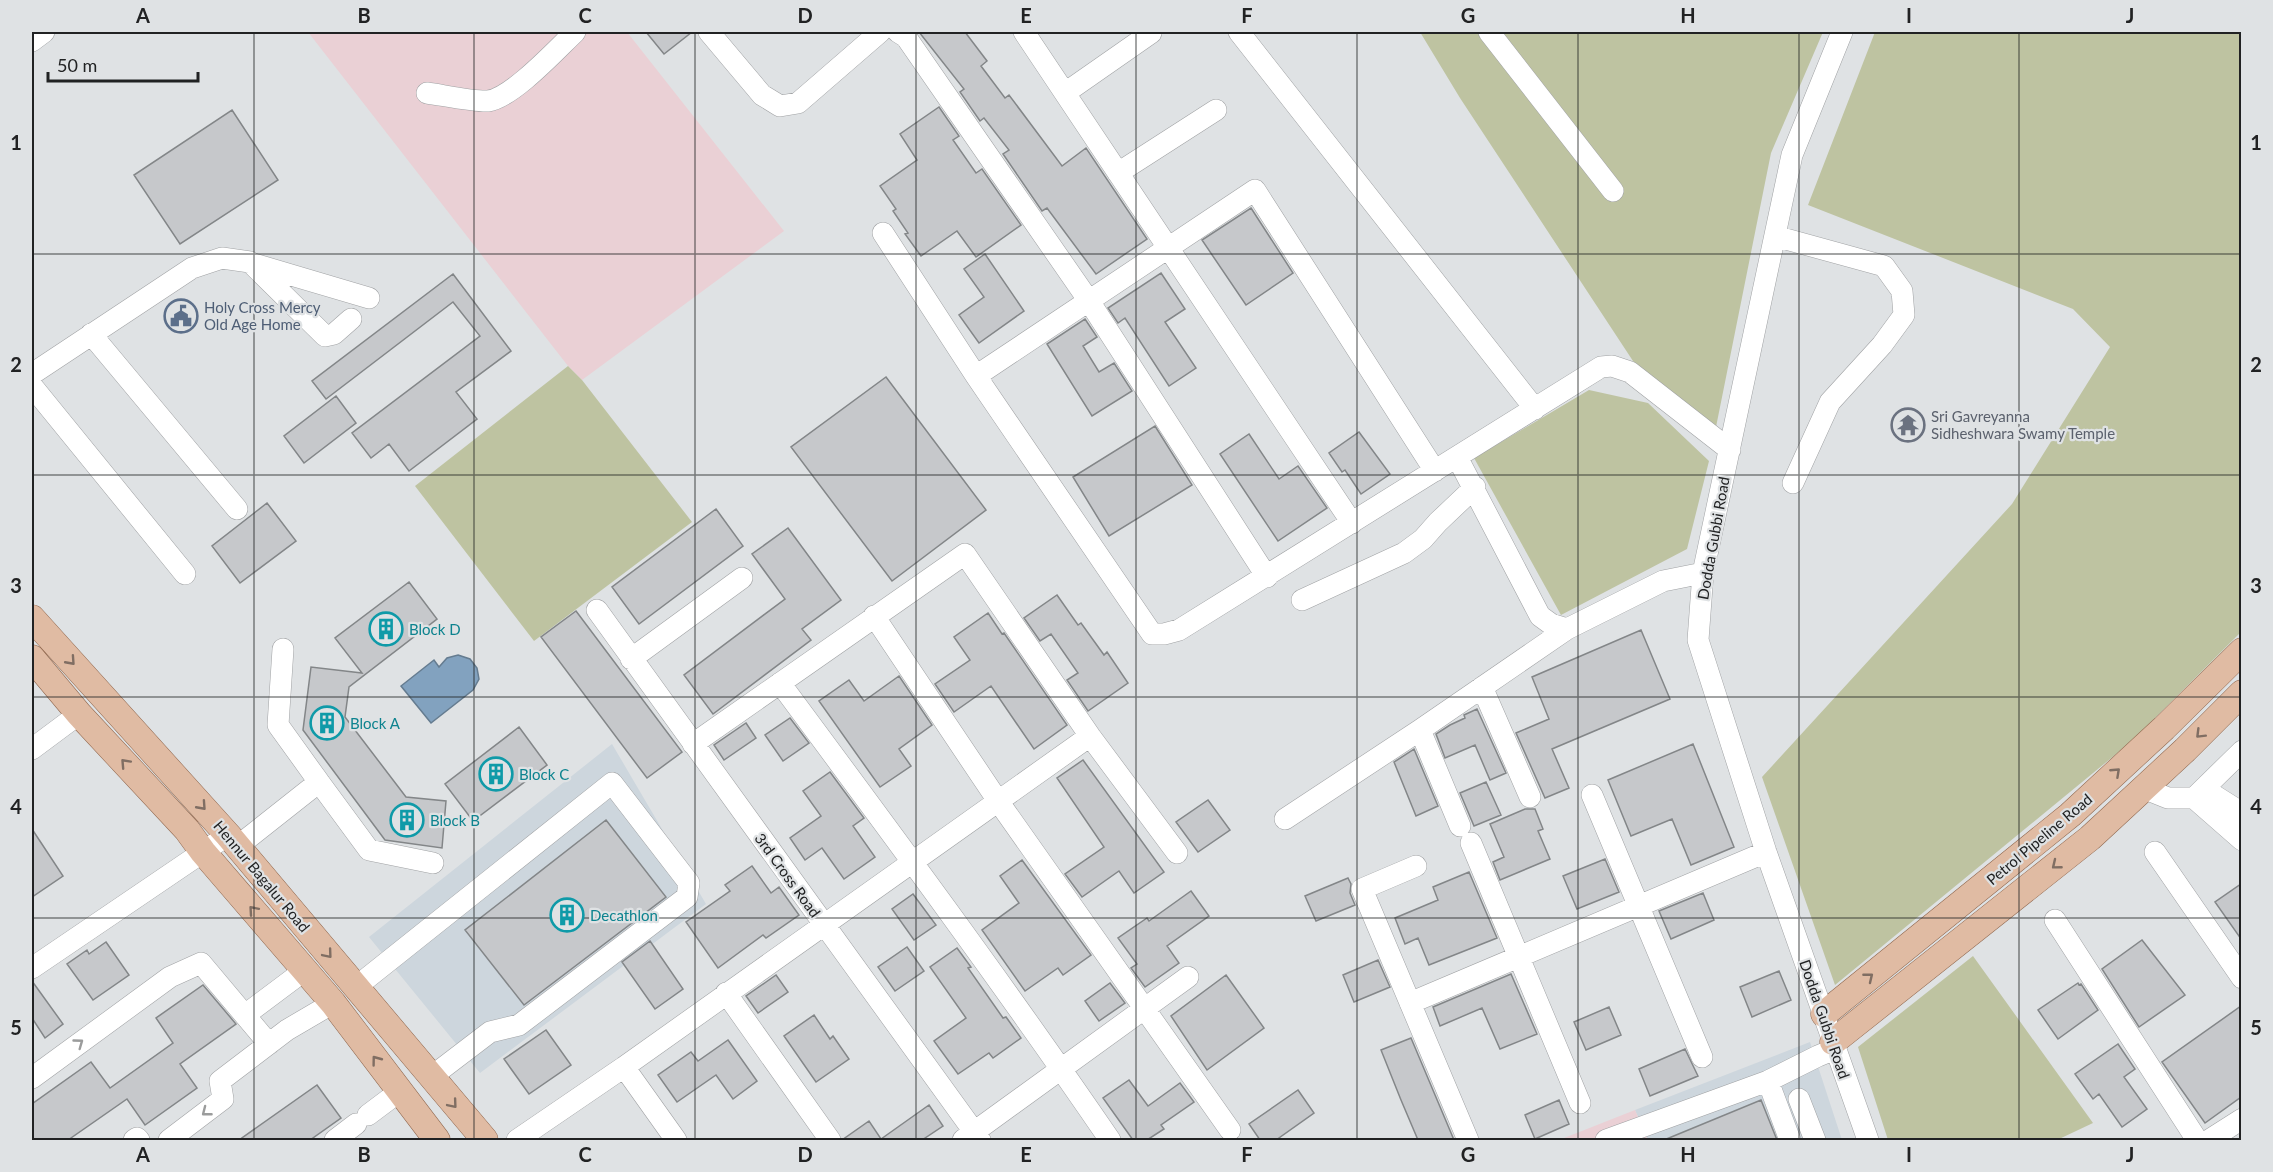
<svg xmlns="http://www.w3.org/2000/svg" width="2273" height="1172" font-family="Lato,sans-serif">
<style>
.built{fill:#cdd6dd}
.education{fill:#ead0d5}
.green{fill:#bec3a1}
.water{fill:#82a2bf;stroke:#657c90;stroke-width:1.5}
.building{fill:#c6c8cb;stroke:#838688;stroke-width:1.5}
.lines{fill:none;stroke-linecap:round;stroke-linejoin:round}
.minor-casing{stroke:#a0a2a4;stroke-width:22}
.major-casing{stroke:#90684f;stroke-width:27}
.minor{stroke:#fff;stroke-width:21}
.major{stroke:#e0bba3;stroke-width:26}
.oneway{stroke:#806e63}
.oneway2{stroke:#9b9c9c}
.grid{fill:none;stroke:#212223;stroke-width:1.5;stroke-opacity:0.55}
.labels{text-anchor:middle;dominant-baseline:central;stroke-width:4.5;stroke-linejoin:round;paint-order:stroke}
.service-label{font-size:15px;fill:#4e5e75;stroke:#dfe2e4;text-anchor:start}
.worship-label{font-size:15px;fill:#5b616d;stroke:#dfe2e4;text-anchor:start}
.street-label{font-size:15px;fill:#212223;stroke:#dfe2e4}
.culture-label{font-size:15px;fill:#0d838f;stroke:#dfe2e4;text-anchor:start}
.neatline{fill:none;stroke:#212223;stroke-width:2}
.grid-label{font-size:20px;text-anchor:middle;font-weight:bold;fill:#212223}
</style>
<rect width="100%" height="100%" fill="#dfe2e4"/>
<path class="built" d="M612,744L706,904L480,1073L369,937Z
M1810,1042L1842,1140H1648L1635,1110Z"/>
<path class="education" d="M308,32H627L784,231L582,380L568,366Z
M1635,1110L1648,1140H1559Z"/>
<path class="green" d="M1420,32H1823L1771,153L1715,432L1633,361L1460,98Z
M1875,32H2241V632L2132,741L1835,985L1762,777L2012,504L2110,347L2073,309L1808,205Z
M568,366L582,380L692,522L534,641L415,486Z
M1589,390L1648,403L1709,461L1687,549L1561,615L1474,458Z
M1973,956L2093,1123L2057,1140H1888L1858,1047Z"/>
<path class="water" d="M458,655L470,659L477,668L479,679L473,690L431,723L401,686L434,660L439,667L447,658Z"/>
<path class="building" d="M646,32H692L664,54Z
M919,32H965L987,61L981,66L1005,98L1009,95L1062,166L1086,148L1147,239L1096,274L1047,208L1042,211L1003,154L1009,150L984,118L980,121L960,92L964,89Z
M939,107L959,136L953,140L976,173L982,169L1021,225L976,257L957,231L921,256L905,234L908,233L893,211L896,209L880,186L917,160L900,134Z
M232,110L278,180L180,244L134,175Z
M1251,208L1293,273L1246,305L1202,240Z
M985,254L1024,311L979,343L959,315L984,297L964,269Z
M1161,273L1185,309L1165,322L1196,368L1169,386L1125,318L1118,323L1108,308Z
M453,274L511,351L456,392L477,419L409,471L389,444L371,458L352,433L480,336L453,302L326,399L312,381Z
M1085,319L1097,337L1083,346L1099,372L1114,363L1132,391L1092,416L1047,344Z
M886,377L986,510L892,581L791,447Z
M336,396L356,423L304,463L284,436Z
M1155,426L1192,485L1109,536L1073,477Z
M1359,432L1390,474L1361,494L1345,470L1342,472L1329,453Z
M1249,434L1279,479L1298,466L1327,508L1278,541L1220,454Z
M267,503L296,541L240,583L212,546Z
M716,509L743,546L639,624L612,587Z
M788,528L841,600L802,629L811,640L713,714L684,675L785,599L752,554Z
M409,582L437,619L349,687L345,717L406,797L446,801L442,848L385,840L303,730L311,667L362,673L335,638Z
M1057,595L1078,625L1081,623L1104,655L1107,652L1128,683L1088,711L1067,680L1078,673L1051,634L1040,641L1024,618Z
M576,611L682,752L647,778L541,637Z
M988,613L1002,634L1004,633L1067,725L1034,749L991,686L954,712L935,684L970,660L954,637Z
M1641,630L1670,699L1552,749L1569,788L1545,798L1516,733L1549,719L1532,677Z
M899,676L932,725L899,749L911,766L880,787L819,701L849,680L864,701Z
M1477,709L1506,773L1490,780L1475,745L1445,758L1436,734L1450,725L1465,718L1464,715Z
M790,718L809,743L783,761L765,735Z
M746,723L756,738L724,760L714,745Z
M519,727L547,765L473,821L445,784Z
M1693,744L1734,847L1691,865L1672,819L1631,836L1608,780Z
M1414,749L1438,806L1416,816L1394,762Z
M1083,760L1164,872L1134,893L1119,871L1082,897L1065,874L1104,847L1057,778Z
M830,772L864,818L853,826L875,857L844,879L822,848L805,860L790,838L821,816L803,791Z
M1486,782L1501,815L1474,826L1460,793Z
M1208,800L1230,830L1198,852L1176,822Z
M1525,809H1535L1543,829L1538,831L1550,859L1500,880L1493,862L1504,857L1490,824Z
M606,820L666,897L524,1005L465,930Z
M32,829L63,876L32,897Z
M1605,859L1619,892L1577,909L1563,876Z
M1022,860L1091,955L1063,975L1058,968L1025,991L982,930L1019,903L1000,876Z
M752,866L771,893L779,887L799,915L766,938L763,935L718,968L686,922L730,891L725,885Z
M1469,872L1497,938L1429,965L1418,938L1405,944L1395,918L1438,900L1433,887Z
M1348,878L1351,884L1350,893L1355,905L1316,921L1305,896Z
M2241,884V939L2215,902Z
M1191,891L1209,916L1167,946L1179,963L1145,987L1131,968L1137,964L1118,938L1147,918L1149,921Z
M1703,893L1714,920L1671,939L1659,911Z
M913,894L936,925L914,940L892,909Z
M2142,940L2185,995L2139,1027L2102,969Z
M650,941L683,989L655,1009L622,962Z
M106,942L129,975L93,1000L67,964L87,950L89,954Z
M907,947L924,971L895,991L878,967Z
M957,948L971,967L968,968L1003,1018L1006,1017L1021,1038L993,1058L989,1053L958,1074L934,1041L966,1018L930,967Z
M1378,960L1390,987L1354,1002L1343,975Z
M1779,971L1791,1000L1752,1017L1740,987Z
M1511,974L1537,1034L1500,1049L1482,1008L1440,1026L1433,1007Z
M776,975L788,992L758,1013L746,996Z
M1226,975L1264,1028L1207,1070L1171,1016Z
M32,981L63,1024L45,1038L32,1018Z
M1110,983L1125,1003L1099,1021L1085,1001Z
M2078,983L2079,985L2081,984L2098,1010L2058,1039L2038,1010Z
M203,985L236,1024L180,1064L197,1088L145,1125L127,1099L68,1140H32V1104L91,1062L110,1088L173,1043L156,1018Z
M2241,1006V1097L2205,1123L2162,1062Z
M1609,1007L1621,1035L1586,1050L1574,1022Z
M814,1015L830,1039L833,1036L849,1059L816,1082L784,1036Z
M546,1030L571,1065L529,1094L504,1059Z
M1411,1038L1454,1140H1418L1401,1100L1381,1050Z
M728,1040L757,1081L733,1099L716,1075L677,1102L658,1075L691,1052L698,1061Z
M2118,1044L2135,1069L2124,1077L2147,1109L2122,1127L2099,1094L2093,1099L2075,1074Z
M1685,1049L1698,1076L1650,1096L1639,1069Z
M1129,1080L1148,1106L1180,1083L1194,1102L1161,1125L1164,1129L1147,1140H1133L1103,1098Z
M317,1085L341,1118L310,1140H239Z
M1298,1090L1314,1113L1276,1140H1260L1249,1124Z
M1559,1100L1569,1124L1535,1139L1525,1115Z
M1761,1100L1777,1140H1664Z
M929,1105L943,1126L922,1140H842L869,1121L881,1139Z"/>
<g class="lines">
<g class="minor-casing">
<path id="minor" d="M709,32L762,95L780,106L798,103L880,32
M898,32L906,37L1089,301L1267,577
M1024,32L1352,523
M1239,32L1535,409
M1489,32L1613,191
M1842,32L1792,155L1703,573L1698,640L1766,852L1868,1140
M32,41L44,32
M427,93C442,95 475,102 488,101C512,98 557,49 575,32
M1065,93L1151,33
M1118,173L1216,110
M883,233L976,376L1152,634H1164L1179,630L1601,367L1612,366L1630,372L1730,450
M1775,236L1884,266L1902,291L1904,315L1882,345L1830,402L1793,483
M254,264L369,298
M91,334L237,509
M32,374L192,268L222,258L250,262L325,336L334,334L351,319
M976,376L1255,190L1435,471
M32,386L185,574
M1457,457L1540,616L1551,624L1567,629L1663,581L1703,573
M1302,600L1404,553L1423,539L1438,522L1475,487
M597,610L980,1140
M874,616L998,801L1230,1130
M631,659L742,578
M780,683C892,834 1004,985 1110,1140
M1482,687L1530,797
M1420,730L1460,826
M693,744L965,554L1090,736L1177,853
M32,749L79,714
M319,782L369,850L433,863
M2143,788L2168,798H2194L2242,751
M2204,789L2242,813
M1592,795L1702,1057
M2194,798L2242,840
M1285,819L1420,730L1567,629
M1471,843L1580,1103
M238,846L319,782L278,725L283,649
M2155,852L2242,978
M1416,866L1362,889L1468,1140
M2055,920L2197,1140
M32,968L228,835
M356,987L612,783L689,883L687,897L519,1025L490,1032L431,1077
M726,993L830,1140
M1410,1003L1766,852
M245,1015L305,970
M32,1078L170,977L201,963L269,1044
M1768,1081L1790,1140
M1799,1099L1815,1140
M368,1115L400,1091
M134,1140L137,1138L139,1140
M169,1140L223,1099L220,1081L287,1030L333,1003
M335,1140L356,1124
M517,1140L624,1067
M676,1140L624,1067L1090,736
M963,1140L1188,977
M1606,1140L1768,1081L1818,1056L1835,1049
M2209,1140L2242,1119"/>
</g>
<g class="major-casing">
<path id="major" d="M32,618L228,835L485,1140
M32,658L79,714L187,830L203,852L333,1003L437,1140
M1824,1014L2070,815L2164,728L2242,651
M1833,1042L2090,838L2185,750L2242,693"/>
</g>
<use href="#minor" class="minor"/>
<use href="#major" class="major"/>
</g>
<defs><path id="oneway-chevron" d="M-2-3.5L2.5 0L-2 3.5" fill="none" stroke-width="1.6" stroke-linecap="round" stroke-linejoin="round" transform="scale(1.5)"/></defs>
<g class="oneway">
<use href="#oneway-chevron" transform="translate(71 661) rotate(48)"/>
<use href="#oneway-chevron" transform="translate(2200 734) rotate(135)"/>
<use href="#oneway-chevron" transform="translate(125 763) rotate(-133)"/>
<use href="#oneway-chevron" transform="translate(2116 772) rotate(-43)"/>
<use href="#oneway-chevron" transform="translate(202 806) rotate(48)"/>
<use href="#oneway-chevron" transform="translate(2056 865) rotate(141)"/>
<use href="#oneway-chevron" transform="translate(253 910) rotate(-131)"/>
<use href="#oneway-chevron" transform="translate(328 954) rotate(50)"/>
<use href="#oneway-chevron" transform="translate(1869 977) rotate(-39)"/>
<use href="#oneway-chevron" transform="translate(376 1060) rotate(-127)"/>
<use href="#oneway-chevron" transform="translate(453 1104) rotate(50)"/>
</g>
<g class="oneway2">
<use href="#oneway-chevron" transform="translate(79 1043) rotate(-36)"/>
<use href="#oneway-chevron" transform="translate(206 1112) rotate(142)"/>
</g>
<path class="grid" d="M254,32V1140M474,32V1140M695,32V1140M916,32V1140M1136,32V1140M1357,32V1140M1578,32V1140M1799,32V1140M2019,32V1140M32,254H2242M32,475H2242M32,697H2242M32,918H2242"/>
<defs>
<g id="civic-ring" transform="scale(1.725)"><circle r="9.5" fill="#dfe2e4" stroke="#5c6f8a" stroke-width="1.5"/><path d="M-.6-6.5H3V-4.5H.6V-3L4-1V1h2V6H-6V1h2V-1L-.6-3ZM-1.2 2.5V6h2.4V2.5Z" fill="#5c6f8a"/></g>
<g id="temple-ring" transform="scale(1.725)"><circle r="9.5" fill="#dfe2e4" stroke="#6b7280" stroke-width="1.5"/><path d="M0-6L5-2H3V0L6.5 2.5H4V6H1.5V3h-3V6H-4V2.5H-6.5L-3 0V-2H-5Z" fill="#6b7280"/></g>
<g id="building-ring" transform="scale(1.725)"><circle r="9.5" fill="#dfe2e4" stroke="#0f9aa8" stroke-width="1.5"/><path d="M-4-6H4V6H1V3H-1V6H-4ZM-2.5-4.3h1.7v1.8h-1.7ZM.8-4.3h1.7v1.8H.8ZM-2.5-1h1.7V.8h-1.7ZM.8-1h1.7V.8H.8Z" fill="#0f9aa8"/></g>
</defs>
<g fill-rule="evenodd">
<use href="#civic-ring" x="181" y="316"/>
<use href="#temple-ring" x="1908" y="425"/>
<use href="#building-ring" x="386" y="629"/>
<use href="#building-ring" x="327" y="723"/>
<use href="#building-ring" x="496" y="774"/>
<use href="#building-ring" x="407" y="820"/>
<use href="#building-ring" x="567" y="915"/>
</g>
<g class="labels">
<g class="service-label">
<text x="204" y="307">Holy Cross Mercy<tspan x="204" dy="17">Old Age Home</tspan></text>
</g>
<g class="worship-label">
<text x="1931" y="416">Sri Gavreyanna<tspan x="1931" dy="17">Sidheshwara Swamy Temple</tspan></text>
</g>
<g class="street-label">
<text transform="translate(1713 538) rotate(-80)">Dodda Gubbi Road</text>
<text transform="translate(2039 839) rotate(-40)">Petrol Pipeline Road</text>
<text transform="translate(788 875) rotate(54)">3rd Cross Road</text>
<text transform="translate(262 876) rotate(50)">Hennur Bagalur Road</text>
<text transform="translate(1825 1019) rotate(71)">Dodda Gubbi Road</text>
</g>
<g class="culture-label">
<text x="409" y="629">Block D</text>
<text x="350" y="723">Block A</text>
<text x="519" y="774">Block C</text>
<text x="430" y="820">Block B</text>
<text x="590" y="915">Decathlon</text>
</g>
</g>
<rect width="2273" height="1172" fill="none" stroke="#dfe2e4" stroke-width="66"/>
<path d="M48 72v9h150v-9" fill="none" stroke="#212223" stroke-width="3"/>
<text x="57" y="72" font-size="18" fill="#212223" stroke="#dfe2e4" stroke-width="4.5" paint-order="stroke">50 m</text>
<rect x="33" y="33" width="2207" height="1106" class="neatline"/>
<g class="grid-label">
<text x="143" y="23">A</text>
<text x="364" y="23">B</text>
<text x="585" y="23">C</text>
<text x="805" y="23">D</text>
<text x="1026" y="23">E</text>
<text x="1247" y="23">F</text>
<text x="1468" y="23">G</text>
<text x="1688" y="23">H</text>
<text x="1909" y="23">I</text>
<text x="2130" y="23">J</text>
<text x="16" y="150">1</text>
<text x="2256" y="150">1</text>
<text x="16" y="372">2</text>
<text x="2256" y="372">2</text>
<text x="16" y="593">3</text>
<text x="2256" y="593">3</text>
<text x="16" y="814">4</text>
<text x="2256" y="814">4</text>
<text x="16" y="1035">5</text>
<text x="2256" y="1035">5</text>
<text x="143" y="1162">A</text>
<text x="364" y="1162">B</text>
<text x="585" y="1162">C</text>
<text x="805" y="1162">D</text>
<text x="1026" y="1162">E</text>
<text x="1247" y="1162">F</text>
<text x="1468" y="1162">G</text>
<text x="1688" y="1162">H</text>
<text x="1909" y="1162">I</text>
<text x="2130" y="1162">J</text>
</g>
</svg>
